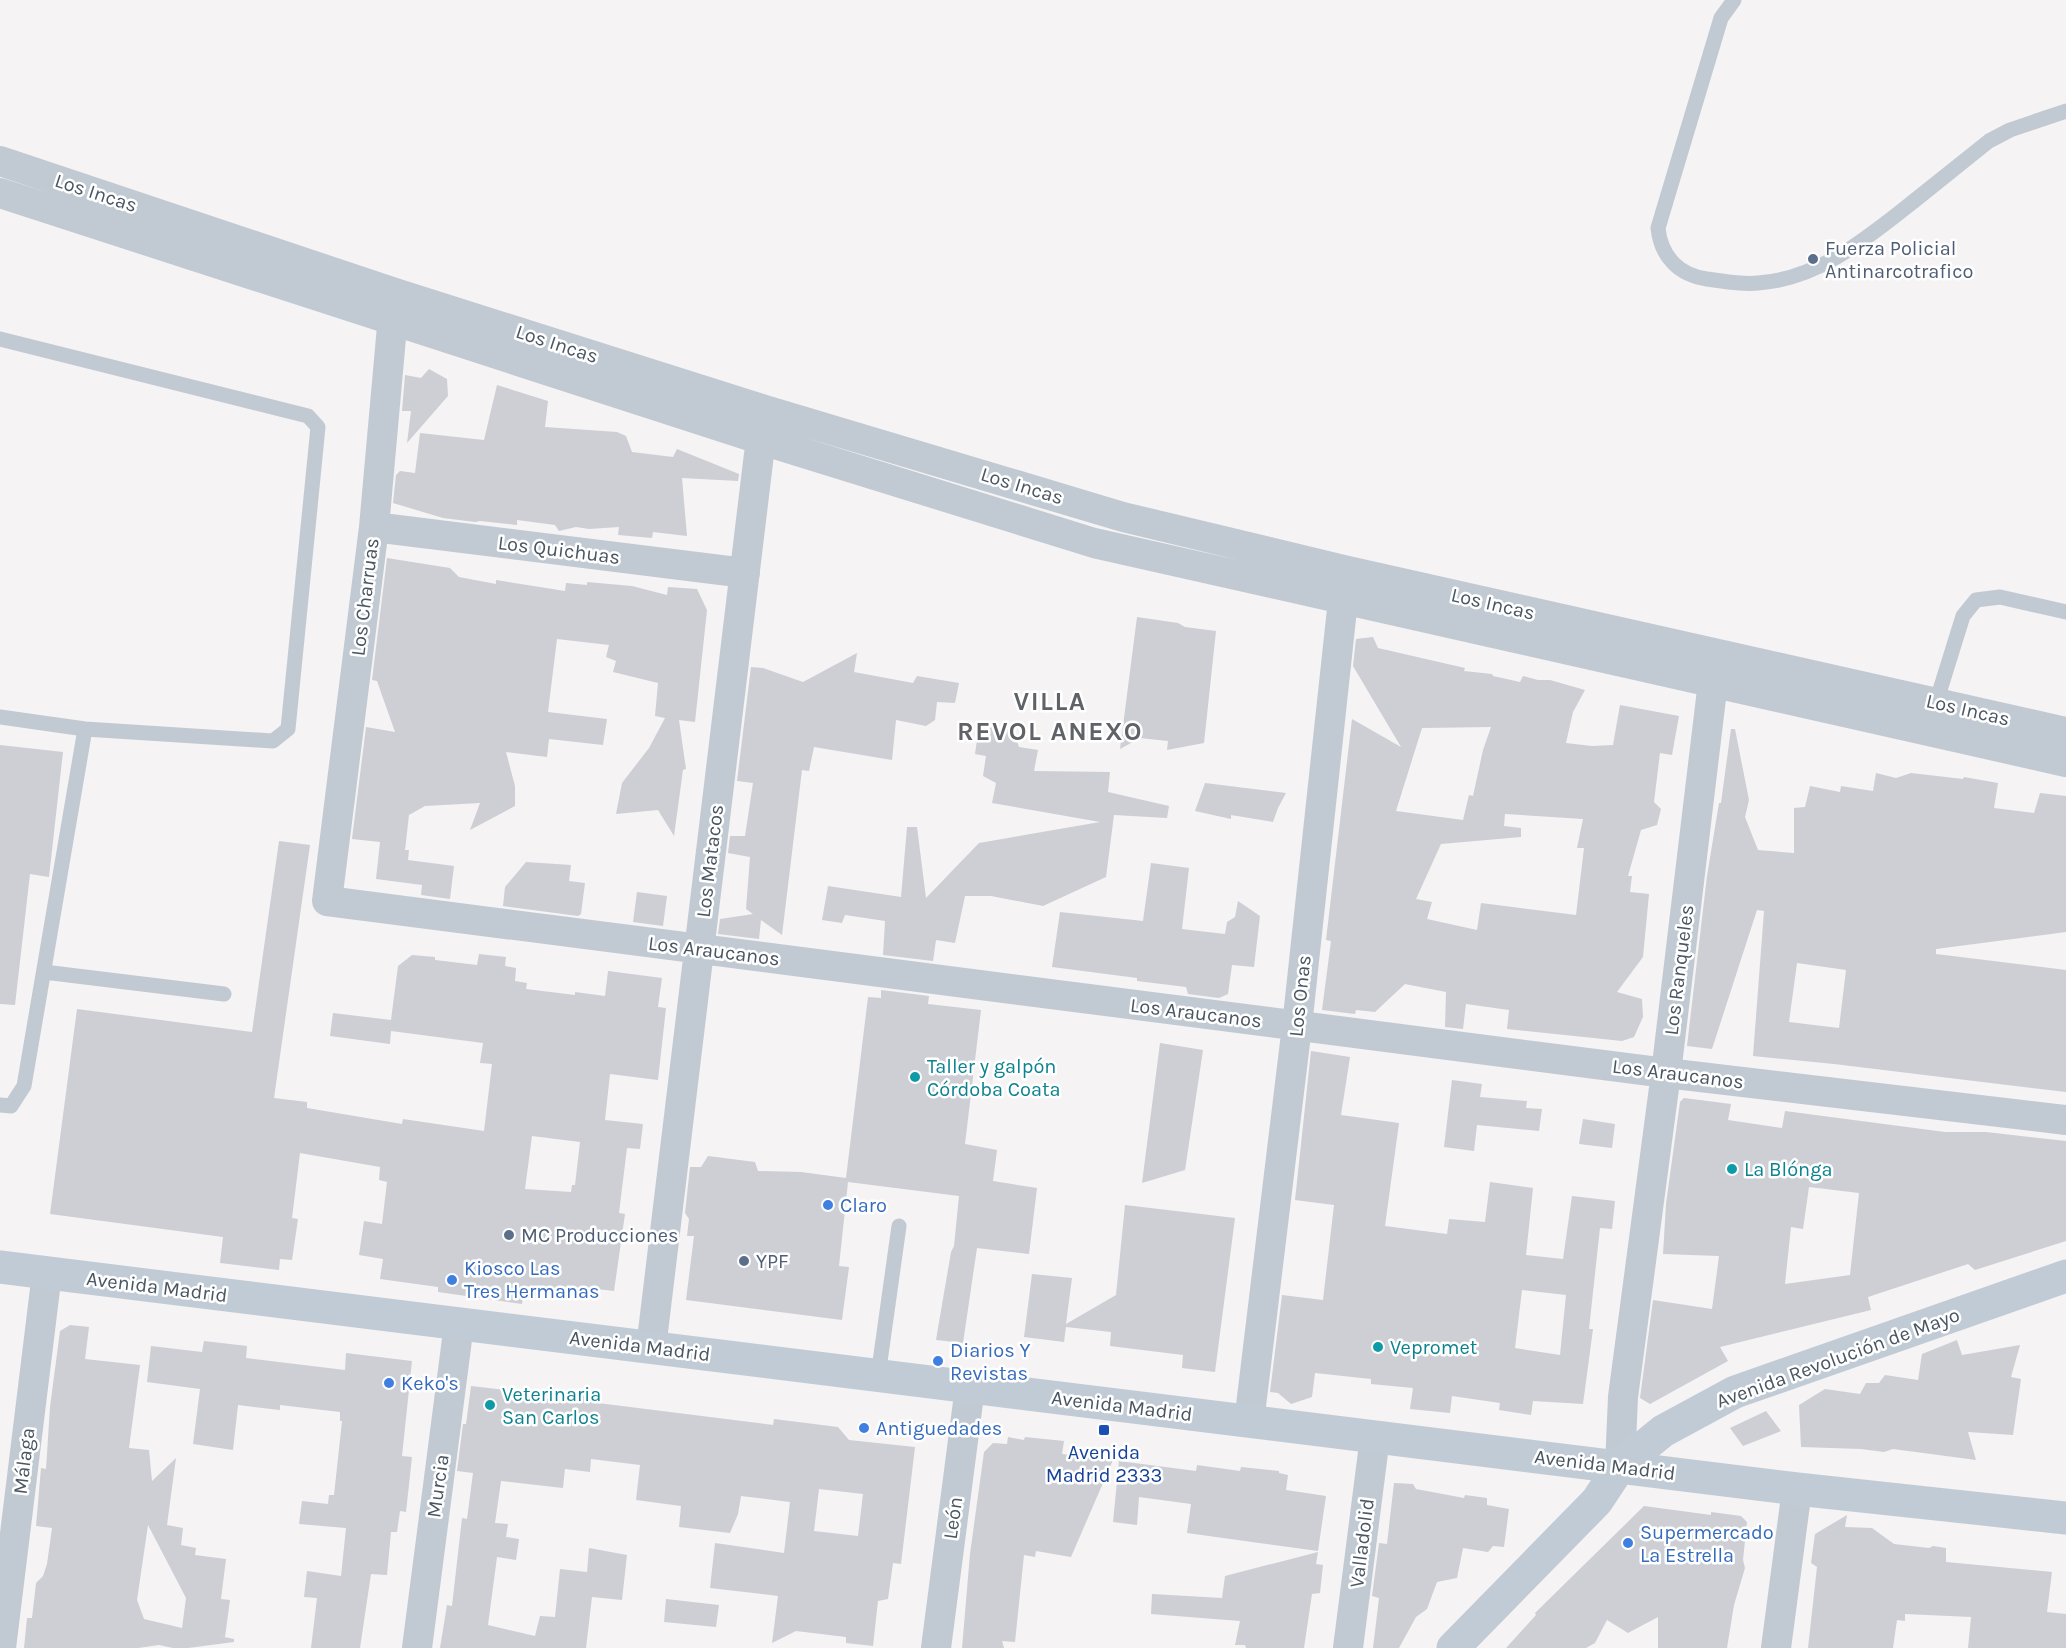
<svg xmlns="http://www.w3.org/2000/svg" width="2066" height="1648" font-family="Karla,sans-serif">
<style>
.building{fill:#cdcfd5;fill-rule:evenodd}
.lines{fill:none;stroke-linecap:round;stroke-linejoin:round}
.lane{stroke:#c1cad2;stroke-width:15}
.street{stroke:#c1cad2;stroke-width:30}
.secondary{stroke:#c1cbd6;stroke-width:33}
.service-dot{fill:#5c6f8a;stroke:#fff;stroke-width:2}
.culture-dot{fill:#0f9aa8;stroke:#fff;stroke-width:2}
.shop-dot{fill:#3f7fe0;stroke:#fff;stroke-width:2}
.transit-dot{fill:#1a4fb4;stroke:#fff;stroke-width:2}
.labels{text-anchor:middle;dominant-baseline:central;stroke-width:5;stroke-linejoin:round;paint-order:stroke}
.street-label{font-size:20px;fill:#4a5661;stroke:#fff}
.service-label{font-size:20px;fill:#4e5e75;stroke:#fff;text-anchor:start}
.culture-label{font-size:20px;fill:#0d838f;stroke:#fff;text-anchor:start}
.shop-label{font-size:20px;fill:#366cbe;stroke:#fff;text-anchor:start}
.transit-label{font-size:20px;fill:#164399;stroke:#fff}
.district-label{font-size:26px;font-weight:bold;letter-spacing:1.5px;fill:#5f6368;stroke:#fff}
</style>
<rect width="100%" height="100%" fill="#f5f3f3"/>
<path class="building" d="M429,369L447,379L448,396L407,443L411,411H402L405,375L421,378Z
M497,385L548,401L545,427L617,432L626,436L632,452L673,457L677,449L739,474L738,481L682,478L687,536L653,532L652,538L618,535L619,527L589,529L576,527L559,531L555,525L517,520V525L480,521L475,522L443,518L393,503L396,475L400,471L415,473L420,433L484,440Z
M387,558L450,568L459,577L496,584V580L565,591L566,583L587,585V582L632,586L667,595L668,587L697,589L707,610L695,722L679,720L686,769L683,770L674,836L658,810L616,814L622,783L649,748L665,718L655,716L658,683L613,672L616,661L606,657L609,645L557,639L548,712L607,719L603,745L549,739L547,757L506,752L515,786V806L470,830L480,803L425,806L409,815L405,850H409L408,860L454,866L450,899L421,895L422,885L376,879L380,842L352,839L366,727L395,732L377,681L372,680Z
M1137,617L1178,623L1185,627L1216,631L1204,743L1167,750L1168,741L1140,738L1120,749Z
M1373,637L1378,648L1465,668L1464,671L1492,674L1493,676L1520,682L1523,676L1538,680H1550L1585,690L1573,712L1566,743L1592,746L1613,745L1620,705L1679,716L1672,755L1660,753L1654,802L1661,809L1657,825L1641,830L1628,876H1632L1630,892L1649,894L1643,957L1617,992L1642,999L1643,1017L1634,1037L1622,1041L1507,1029L1509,1010L1466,1004L1463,1029L1445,1027L1446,992L1405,984L1375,1012L1356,1010L1355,1014L1322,1010L1331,941L1326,940L1352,719L1401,747L1353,666L1356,639ZM1491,727L1483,750L1473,796L1469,795L1463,820L1396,811L1422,728ZM1505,814L1583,819L1577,848H1584L1576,915L1481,903L1477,930L1427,919L1432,902L1416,899L1441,844L1521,837V828L1504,826Z
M857,653L854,672L913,683L917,676L959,683L955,703L937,702L935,720L926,726L896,720L892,760L814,747L809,771L802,770L782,935L761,920L759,939L718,934L720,919L753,914L746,909L750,857L728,853L730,836H745L753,783L737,781L751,667L763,668L803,682Z
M979,726L1013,729L1019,747L1038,750L1034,771L1110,772L1108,792L1169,806L1167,818L1114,815L1106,877L1043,906L991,896H965L955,943L936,940L933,961L883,955L885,921L845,915L842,923L822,920L828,886L901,897L907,827H917L926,898L979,843L1100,822L992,803L996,783L983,776L986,756L975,754Z
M1731,729H1735L1749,800L1745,817L1758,850L1794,853V808L1805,807L1810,786L1840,792L1841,786L1873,791L1876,773L1896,778L1911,773L1963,779L1964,777L1998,783L1994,808L2034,813L2040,793L2066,796V932L1936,949V954L2066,970V1092L1834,1064L1753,1056L1764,911L1757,910L1712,1049L1687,1046L1707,876L1719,803H1721ZM1797,963L1846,970L1839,1028L1789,1022Z
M0,745L63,752L49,877L30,874L15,1005L0,1004Z
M1205,783L1286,793L1278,808L1273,822L1231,815V819L1195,811Z
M279,841L310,845L274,1098L307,1102V1108L402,1124L403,1119L484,1131L492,1064L480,1063L483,1043L391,1031L390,1044L330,1036L333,1013L391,1020L398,966L412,955L435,957V960L477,965L479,954L506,957L505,966L516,968L515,981L527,983L526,989L575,995V992L605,996L608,971L662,978L658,1007L666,1008L658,1080L610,1074L605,1120L643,1124L640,1149L627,1148L619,1213L625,1214L614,1291L580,1287L579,1294L524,1286L522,1304L438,1292V1287L380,1279L383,1259L359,1255L364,1221L382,1224L387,1182L379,1180L380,1167L300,1153L292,1218L298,1219L292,1260L280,1259L279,1270L220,1263L223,1237L50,1214L77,1009L252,1032ZM532,1136L580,1142L575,1185H572L571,1192L525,1189Z
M526,862L571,865L569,881L585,883L581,914L578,916L503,906L505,887Z
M1151,863L1189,868L1182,929L1225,934L1227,922L1235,917L1238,901L1260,916L1254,967L1232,965L1228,994L1219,998L1188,994L1186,987L1137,981V978L1052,967L1060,912L1143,921Z
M637,892L667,896L663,926L633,922Z
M881,990L929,996L928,1004L981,1010L965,1144L997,1150L993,1181L1037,1188L1029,1254L977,1248L963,1343L936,1340L951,1252L954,1246L959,1196L848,1182L839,1266L849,1267L842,1320L686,1300L694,1236H687L689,1219L685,1213L690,1167H701L708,1156L755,1162L758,1171L801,1172L846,1178L868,997L881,998Z
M1160,1043L1203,1050L1185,1170L1142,1183Z
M1311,1051L1350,1057L1341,1115L1399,1123L1385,1226L1447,1234L1449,1219L1485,1222L1490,1182L1533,1188L1526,1255L1563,1259L1572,1196L1615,1201L1612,1229L1600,1228L1589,1329H1593L1583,1404L1533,1401L1531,1415L1499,1410L1500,1403L1452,1396L1450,1413L1410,1409L1413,1388L1371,1384V1379L1315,1373L1312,1397L1291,1404L1278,1393L1270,1392L1282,1295L1323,1300L1334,1205L1295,1200ZM1522,1290L1566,1295L1560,1355L1515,1348Z
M1452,1080L1482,1084L1480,1097L1527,1101L1526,1108L1542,1109L1539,1131L1477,1125L1474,1151L1444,1147Z
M1684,1098L1731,1104L1728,1120L1782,1128L1785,1111L1945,1132H1986L2066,1141V1241L1975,1270L1968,1264L1868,1297L1871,1310L1720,1347L1728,1361L1650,1404L1640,1398L1653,1300L1712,1309L1719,1256L1663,1254L1666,1204L1680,1102ZM1809,1187L1859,1193L1850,1275L1785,1284L1791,1227L1803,1229Z
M1583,1119L1615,1124L1612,1148L1579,1144Z
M1125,1205L1235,1218L1215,1372L1182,1368L1183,1355L1110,1346L1111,1332L1066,1327L1064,1342L1024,1337L1032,1274L1072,1278L1066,1324L1116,1295Z
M70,1325L89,1327L85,1359L140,1365L129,1448L149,1450L152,1481L176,1458L167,1525L183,1528L181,1545L196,1548L195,1555L226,1559L221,1599L230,1600L225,1637L219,1636L234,1639V1642L188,1648H173L159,1645L138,1648H24L27,1618H32L36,1583L43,1576L47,1564L52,1528L36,1526L41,1468L46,1469L50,1407L60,1331ZM148,1525L186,1598L182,1628L144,1619L137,1600Z
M1957,1340L1962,1355L2020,1345L2011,1377L2021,1379L2013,1435L1968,1432L1976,1460L1893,1449L1884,1452L1861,1449L1801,1447L1799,1405L1825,1389L1860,1394L1866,1383H1879L1885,1375L1918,1380L1922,1354Z
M204,1341L247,1346L246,1358L345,1370L346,1353L412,1361L402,1456L412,1457L406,1512L400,1511L397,1532H391L387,1575L371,1574L360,1648H311L317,1598L304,1597L307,1571L341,1576L346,1528L299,1524L302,1501L328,1504L329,1495H334L342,1421H340V1412L280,1405V1410L238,1405L233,1450L193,1444L200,1389L147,1382L151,1346L202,1352Z
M471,1386L514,1391L513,1394L569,1401L570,1394L599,1398L598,1403L773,1425L774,1419L838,1427L849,1440L915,1447L901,1564L893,1563L888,1599L878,1601L873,1646L846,1643V1637L796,1631L772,1643L778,1596L710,1588L715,1543L784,1553L790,1502L741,1496L738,1514L730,1533L679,1527L681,1506L636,1500L640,1465L591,1459L590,1472L565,1469L563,1488L501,1481L495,1523L508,1524L506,1537L519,1539L516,1560L497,1557L488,1625L535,1636L540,1616L555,1617L560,1569L587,1572L589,1548L627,1555L622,1600L592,1597L586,1648H440L447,1605L452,1606L462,1518L467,1519L473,1473L457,1471L463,1424H466ZM819,1489L863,1494L858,1536L814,1531Z
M1766,1411L1781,1431L1743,1446L1730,1428Z
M1008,1437L1024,1440L1025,1437L1064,1441L1062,1454L1113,1460L1071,1557L1036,1551L1035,1557L1024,1555L1015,1642L1002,1641L1004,1648H962L970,1554L984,1452L993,1443L1007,1444Z
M1119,1461L1196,1471L1197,1465L1240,1471L1241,1467L1279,1471V1473L1288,1475L1286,1490L1326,1496L1318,1551L1187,1533L1191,1504L1139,1497L1137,1525L1113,1522Z
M1394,1483L1413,1484L1416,1489L1464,1498L1465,1495L1487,1498V1505L1509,1509L1504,1547L1493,1546L1488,1552L1463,1548L1457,1578L1437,1582L1427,1609L1416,1617L1399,1648H1373L1379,1598L1372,1596L1379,1543L1387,1544Z
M1644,1506L1711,1515V1512L1741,1516L1747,1522L1743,1560L1745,1568L1734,1605L1727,1648H1658V1617L1628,1633L1607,1620L1595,1643L1586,1648H1506L1536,1615L1535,1613Z
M1847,1515L1845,1527L1872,1528L1894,1544L1929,1548L1933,1546L1946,1548V1562L2052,1572L2047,1612L2066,1614V1648H1968L1971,1617L1905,1614V1621L1897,1620L1893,1648H1808L1817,1567L1811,1563L1815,1534Z
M1318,1552L1316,1564L1323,1565L1320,1593L1312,1594L1304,1648H1246L1245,1645H1235L1240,1621L1151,1614L1152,1594L1222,1598L1225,1576Z
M666,1599L719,1605L716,1627L664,1622Z"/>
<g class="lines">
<path class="lane" d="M1734,0L1721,18L1658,228C1661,257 1679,275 1707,279C1724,281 1741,285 1758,283C1819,279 1867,238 1914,201C1939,181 1964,161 1989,141L2010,130L2066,111
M0,339L308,416L318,427L288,729L273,741L85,729L24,1086L11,1106L0,1105
M1935,706L1963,616L1976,600L2000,597L2066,612
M0,717L85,729
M44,972L224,994
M878,1376L899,1226"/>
<path class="street" d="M0,161L395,293L765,410L1123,517L1344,570L2066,732
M0,193L759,439L1094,543L2066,762
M395,293L374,527L327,901L1666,1073L2066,1120
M374,527L745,573
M651,1348L763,421
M1249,1422L1297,1026L1343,600L1344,579
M1620,1466L1623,1397L1666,1073L1715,665
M1,1648L47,1273
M417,1648L459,1324
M936,1648L970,1387
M1348,1648L1375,1437
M1776,1648L1797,1489"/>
<path class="secondary" d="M0,1267L1797,1489L2066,1518
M1453,1648L1597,1501L1620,1466L1663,1431L1735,1392L2066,1276"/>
</g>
<g class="service-dot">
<circle cx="1813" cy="259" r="6"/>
<circle cx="509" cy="1235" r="6"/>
<circle cx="744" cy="1261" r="6"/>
</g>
<g class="culture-dot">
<circle cx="915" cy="1077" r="6"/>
<circle cx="1732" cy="1169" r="6"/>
<circle cx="1378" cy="1347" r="6"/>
<circle cx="490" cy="1405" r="6"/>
</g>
<g class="shop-dot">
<circle cx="828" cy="1205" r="6"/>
<circle cx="452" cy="1280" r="6"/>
<circle cx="938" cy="1361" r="6"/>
<circle cx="389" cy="1383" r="6"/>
<circle cx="864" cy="1428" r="6"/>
<circle cx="1628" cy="1543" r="6"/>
</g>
<rect class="transit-dot" x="1098" y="1424" width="12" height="12" rx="3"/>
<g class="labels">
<g class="street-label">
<text transform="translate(96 193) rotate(18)">Los Incas</text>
<text transform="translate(557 344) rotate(18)">Los Incas</text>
<text transform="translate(1022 486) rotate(17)">Los Incas</text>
<text transform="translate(559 550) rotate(7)">Los Quichuas</text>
<text transform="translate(365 597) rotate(-83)">Los Charruas</text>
<text transform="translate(1493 604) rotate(13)">Los Incas</text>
<text transform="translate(1968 710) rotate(13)">Los Incas</text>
<text transform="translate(710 861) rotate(-83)">Los Matacos</text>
<text transform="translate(714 951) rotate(7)">Los Araucanos</text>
<text transform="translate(1679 970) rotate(-83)">Los Ranqueles</text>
<text transform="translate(1300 996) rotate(-84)">Los Onas</text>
<text transform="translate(1196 1013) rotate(7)">Los Araucanos</text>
<text transform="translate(1678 1074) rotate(7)">Los Araucanos</text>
<text transform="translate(157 1287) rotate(7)">Avenida Madrid</text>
<text transform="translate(640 1346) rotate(7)">Avenida Madrid</text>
<text transform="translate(1838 1358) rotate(-20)">Avenida Revolución de Mayo</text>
<text transform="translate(1122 1406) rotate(7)">Avenida Madrid</text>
<text transform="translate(24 1461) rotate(-83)">Málaga</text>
<text transform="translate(1605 1465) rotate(7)">Avenida Madrid</text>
<text transform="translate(438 1486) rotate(-82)">Murcia</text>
<text transform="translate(953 1518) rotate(-82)">León</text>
<text transform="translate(1362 1543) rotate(-83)">Valladolid</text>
</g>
<g class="service-label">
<text x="1825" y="248">Fuerza Policial<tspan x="1825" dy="23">Antinarcotrafico</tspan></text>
<text x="521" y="1235">MC Producciones</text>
<text x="756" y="1261">YPF</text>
</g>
<g class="culture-label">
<text x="927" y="1066">Taller y galpón<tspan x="927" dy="23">Córdoba Coata</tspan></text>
<text x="1744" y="1169">La Blónga</text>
<text x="1390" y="1347">Vepromet</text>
<text x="502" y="1394">Veterinaria<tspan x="502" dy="23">San Carlos</tspan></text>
</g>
<g class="shop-label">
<text x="840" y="1205">Claro</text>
<text x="464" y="1268">Kiosco Las<tspan x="464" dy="23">Tres Hermanas</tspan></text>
<text x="950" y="1350">Diarios Y<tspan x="950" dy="23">Revistas</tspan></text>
<text x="401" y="1383">Keko's</text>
<text x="876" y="1428">Antiguedades</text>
<text x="1640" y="1532">Supermercado<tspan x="1640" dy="23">La Estrella</tspan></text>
</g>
<g class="transit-label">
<text x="1104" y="1452">Avenida<tspan x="1104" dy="23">Madrid 2333</tspan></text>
</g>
<g class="district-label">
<text x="1050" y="701">VILLA<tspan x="1050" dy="30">REVOL ANEXO</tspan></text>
</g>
</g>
</svg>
